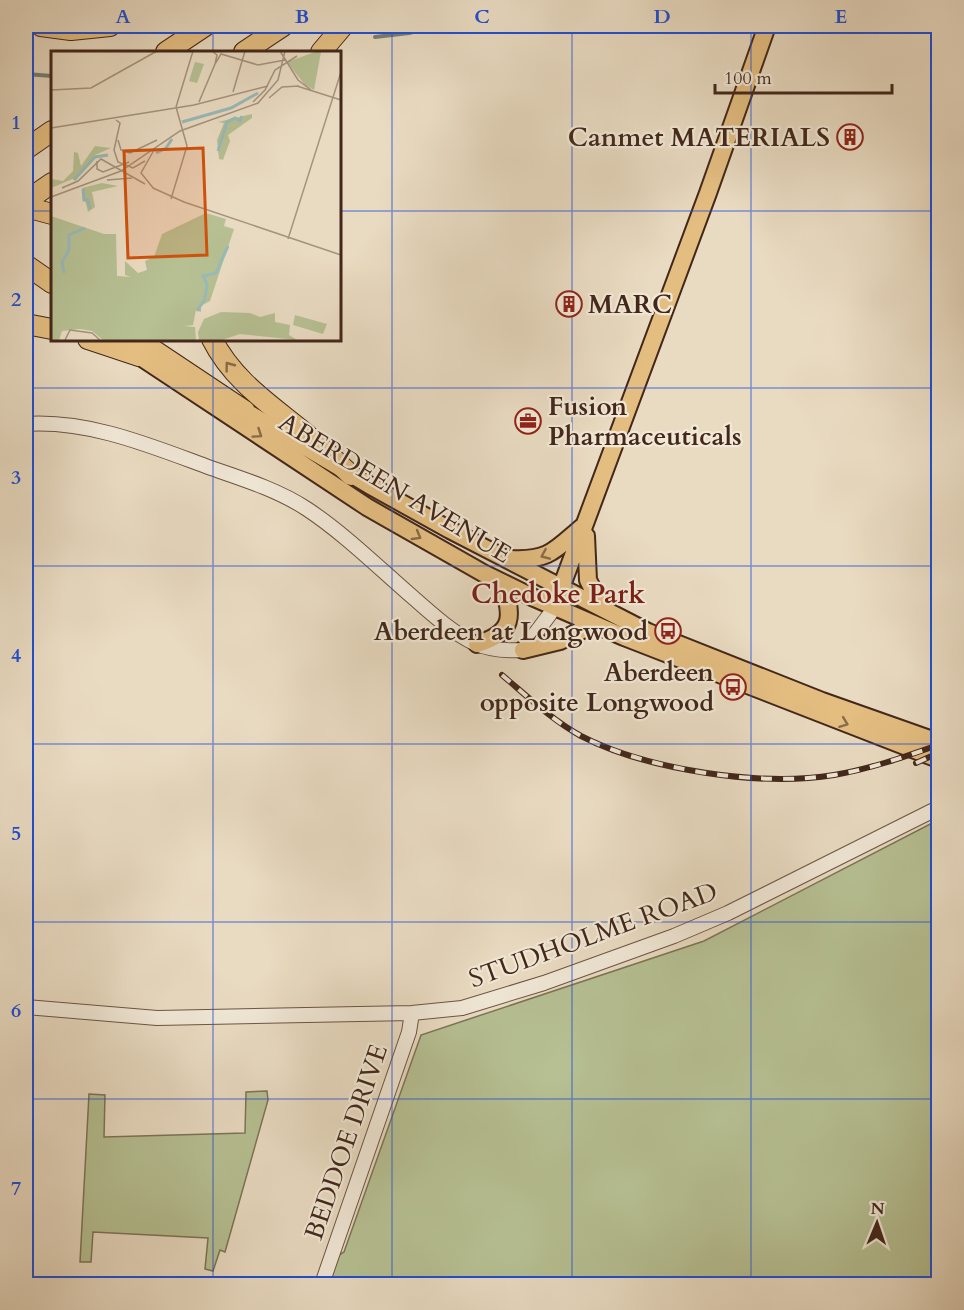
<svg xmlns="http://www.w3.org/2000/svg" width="964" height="1310" font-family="Cardo,serif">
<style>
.green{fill:#b6c093;stroke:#7c7456;stroke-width:1.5}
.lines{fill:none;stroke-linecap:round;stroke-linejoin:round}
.stream{stroke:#767f79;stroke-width:4}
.minor-casing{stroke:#6c5444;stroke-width:16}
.major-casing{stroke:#42271a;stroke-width:20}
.highway-casing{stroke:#42271a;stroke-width:22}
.minor{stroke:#f1e8d7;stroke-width:14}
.major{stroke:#e4be81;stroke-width:16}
.highway{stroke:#e4be81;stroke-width:20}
.rail-casing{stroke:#42271a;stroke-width:6}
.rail{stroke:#f1e8d7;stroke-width:4;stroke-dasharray:11;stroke-linecap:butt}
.oneway{stroke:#8b6b48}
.grid{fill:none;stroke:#1d4ed8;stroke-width:1.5;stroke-opacity:0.55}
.labels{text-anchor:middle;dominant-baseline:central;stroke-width:4.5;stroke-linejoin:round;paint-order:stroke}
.poi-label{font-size:26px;font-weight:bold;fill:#42271a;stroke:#f1e8d7;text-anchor:end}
.street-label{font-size:26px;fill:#42271a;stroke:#f1e8d7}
.neighbourhood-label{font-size:27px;font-weight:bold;fill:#7a1f14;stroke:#f1e8d7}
.inset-river{fill:none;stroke:#98bab8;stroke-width:3}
.inset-road{fill:none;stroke:#a6937f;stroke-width:1.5}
.view{fill:#cf520e;fill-opacity:0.15;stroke:#cf520e;stroke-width:3}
.inset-edge{fill:none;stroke:#42271a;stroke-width:3}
.neatline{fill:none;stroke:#1d4ed8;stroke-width:2}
.grid-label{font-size:20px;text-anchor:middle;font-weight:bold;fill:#1d4ed8}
</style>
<rect width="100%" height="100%" fill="#e9dbc2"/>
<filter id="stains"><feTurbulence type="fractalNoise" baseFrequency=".00333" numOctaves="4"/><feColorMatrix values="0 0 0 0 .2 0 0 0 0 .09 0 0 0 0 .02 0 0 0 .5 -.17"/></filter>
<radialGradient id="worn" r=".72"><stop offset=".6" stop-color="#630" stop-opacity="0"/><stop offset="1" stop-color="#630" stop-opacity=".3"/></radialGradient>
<path class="green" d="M938,820V1284H328L339,1255L344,1252L421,1035L704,941Z
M267,1091L268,1100L225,1252L220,1250L213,1271L205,1269L208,1238L93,1232L91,1262H80L89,1094L105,1095L104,1137L245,1133L246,1092Z"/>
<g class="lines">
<path class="stream" d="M375,37L409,33L434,26
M26,74L52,76"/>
<g class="minor-casing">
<path id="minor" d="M26,424C90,420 151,446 211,468C243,479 278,490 307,509C346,535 380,569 416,600C433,615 453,633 474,643C490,650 506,651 523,650L550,614L554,607
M26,1007L157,1018L412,1013L462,1008L544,983L674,936L728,913L938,808
M322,1284L409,1032L412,1013"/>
</g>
<g class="major-casing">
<path id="major" d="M139,356L367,507L483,573L532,597L624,637L938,759
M245,411L369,485L450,530L648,632L822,701L938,742
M586,536L588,580L603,609
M511,559C549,561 555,550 582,527
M558,596L708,193L767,26
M477,644C515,633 513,615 502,583
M523,650L560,641L594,624"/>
</g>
<g class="highway-casing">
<path id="highway" d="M41,26L71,30L110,26
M166,52L205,26
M244,52L283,26
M321,52L343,26
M26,149L52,131
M26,201L52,183
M26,207L52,214
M26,265L52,283
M26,324L52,329
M88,339L139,356
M137,339L245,411
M212,339C233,381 271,405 306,434C321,447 336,461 351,475"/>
</g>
<use href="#minor" class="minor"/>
<use href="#major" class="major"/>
<use href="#highway" class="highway"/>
<g class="rail-casing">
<path id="rail" d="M502,675C527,696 552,720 581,736C647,770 761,787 834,775C870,769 904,757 938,745
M916,763L936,754"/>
</g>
<use href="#rail" class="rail"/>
</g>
<defs><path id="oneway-chevron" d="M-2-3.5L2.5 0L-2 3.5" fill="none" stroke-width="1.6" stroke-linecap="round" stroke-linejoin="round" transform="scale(1.5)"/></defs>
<g class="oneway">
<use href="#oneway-chevron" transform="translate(229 366) rotate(-127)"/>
<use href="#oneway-chevron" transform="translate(258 434) rotate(34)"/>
<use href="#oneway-chevron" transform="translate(417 536) rotate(30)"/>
<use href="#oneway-chevron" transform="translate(545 555) rotate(157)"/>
<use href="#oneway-chevron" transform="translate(844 723) rotate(21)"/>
</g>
<path class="grid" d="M213,26V52M392,26V1284M572,26V1284M751,26V1284M26,211H52M339,211H938M213,339V1284M26,388H938M26,566H938M26,744H938M26,922H938M26,1099H938"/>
<defs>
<g id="building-ring" transform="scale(1.35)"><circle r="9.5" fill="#f1e8d7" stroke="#8f2418" stroke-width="1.5"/><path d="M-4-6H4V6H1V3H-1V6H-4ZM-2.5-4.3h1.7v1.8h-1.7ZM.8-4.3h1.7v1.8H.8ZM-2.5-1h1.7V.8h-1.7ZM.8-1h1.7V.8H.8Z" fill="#8f2418"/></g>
<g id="office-ring" transform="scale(1.35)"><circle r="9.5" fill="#f1e8d7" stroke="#8f2418" stroke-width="1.5"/><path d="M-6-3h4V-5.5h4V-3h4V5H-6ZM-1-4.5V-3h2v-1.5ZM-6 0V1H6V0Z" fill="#8f2418"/></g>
<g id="bus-ring" transform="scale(1.35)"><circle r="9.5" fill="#f1e8d7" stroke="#8f2418" stroke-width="1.5"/><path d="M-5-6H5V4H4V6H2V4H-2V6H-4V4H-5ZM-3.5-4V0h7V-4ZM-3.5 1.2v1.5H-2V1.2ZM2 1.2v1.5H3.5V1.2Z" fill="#8f2418"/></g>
</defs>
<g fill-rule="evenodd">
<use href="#building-ring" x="850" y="137"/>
<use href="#building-ring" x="569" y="304"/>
<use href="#office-ring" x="528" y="421"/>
<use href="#bus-ring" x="668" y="631"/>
<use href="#bus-ring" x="733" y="687"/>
</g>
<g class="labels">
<g class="poi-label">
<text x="830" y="137">Canmet MATERIALS</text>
<text x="588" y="304" text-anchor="start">MARC</text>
<text x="548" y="406" text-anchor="start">Fusion<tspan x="548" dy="30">Pharmaceuticals</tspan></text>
<text x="648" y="631">Aberdeen at Longwood</text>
<text x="714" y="672">Aberdeen<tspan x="714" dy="30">opposite Longwood</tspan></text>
</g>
<g class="street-label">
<text transform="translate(395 488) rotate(31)">ABERDEEN AVENUE</text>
<text transform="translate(593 935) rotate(-20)">STUDHOLME ROAD</text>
<text transform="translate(346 1142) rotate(-71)">BEDDOE DRIVE</text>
</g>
<g class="neighbourhood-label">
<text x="558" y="594">Chedoke Park</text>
</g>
</g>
<g transform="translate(51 51)">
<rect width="290" height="290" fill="#e9dbc2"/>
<path d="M264,1H270L263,39L254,34L236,11ZM144,11L153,13L146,32L138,30ZM201,63V67L177,84L179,90L172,109L168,108L166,89L173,72L167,71ZM44,95L60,97L44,104L24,127L0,137V128L12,130L22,120L23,101L27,102L30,115ZM51,132L67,135L41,141L44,156L37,161L31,137ZM155,162L175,168L173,175L183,178L159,250L150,255V261L145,259L142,274L133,275L144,276L145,289H52L41,280L29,278L11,280L8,289H0V165L53,183H65L66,225L80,226L74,224V210L87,222L96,219L94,210L103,206L111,183ZM170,261L199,262L209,266L224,262V271L239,274L238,284L246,289L189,283L171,289H148L147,281L153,268ZM244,264L276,273L272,283L242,274Z" fill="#b6c093"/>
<path class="inset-river" d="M131,71L180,57L207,42M167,100L176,71L184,67L189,70L191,65M105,102L115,97L121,88M23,129L44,106L57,104M32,138L33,149H37L39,158M13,222L11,211L18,199V184L34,177M146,260L154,248L156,233L152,225L165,222L177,195"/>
<path class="inset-road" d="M229,0L247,29L260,39M164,13L170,3L207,14L234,9M246,35L290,49M0,39L40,37L106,0M182,41L194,0M218,47L231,36L248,35M148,51L164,13L166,4L161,0M202,51L214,39L224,19L246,5M125,56L142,0M65,69L69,72L63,99L67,111L82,117L94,110M0,77L143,54L217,35M67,89L70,99L79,102L106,89M103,99L90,122L103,138M46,110V118L52,121L78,111M56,129L81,127M11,137L27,130L50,108L94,133M102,137L133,151L290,204M0,146L70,120L129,80L207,52L227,29L234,0M120,148L136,95L125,56M237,188L290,21M14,289L19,279L41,282L49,289"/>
<path class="view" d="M152,97L156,204L77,207L73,100Z"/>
<rect width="290" height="290" class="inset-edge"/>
</g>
<rect width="964" height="1310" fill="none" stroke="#e9dbc2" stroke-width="66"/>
<g transform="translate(877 1223) rotate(2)" stroke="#f1e8d7" stroke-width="4.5" paint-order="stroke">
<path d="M0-4.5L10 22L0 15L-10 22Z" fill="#42271a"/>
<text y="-9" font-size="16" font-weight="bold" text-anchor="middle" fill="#42271a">N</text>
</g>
<path d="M715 84v9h177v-9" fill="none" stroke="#42271a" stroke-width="3"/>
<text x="724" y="84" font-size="18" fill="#42271a" stroke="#f1e8d7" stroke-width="4.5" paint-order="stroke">100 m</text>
<rect x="33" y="33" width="898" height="1244" class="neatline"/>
<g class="grid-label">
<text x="123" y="23">A</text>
<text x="302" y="23">B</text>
<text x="482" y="23">C</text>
<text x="662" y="23">D</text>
<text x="841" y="23">E</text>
<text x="16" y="129">1</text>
<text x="16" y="306">2</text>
<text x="16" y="484">3</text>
<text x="16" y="662">4</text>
<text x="16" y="840">5</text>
<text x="16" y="1017">6</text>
<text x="16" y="1195">7</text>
</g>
<rect width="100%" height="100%" filter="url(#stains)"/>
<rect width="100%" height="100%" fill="url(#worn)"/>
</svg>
